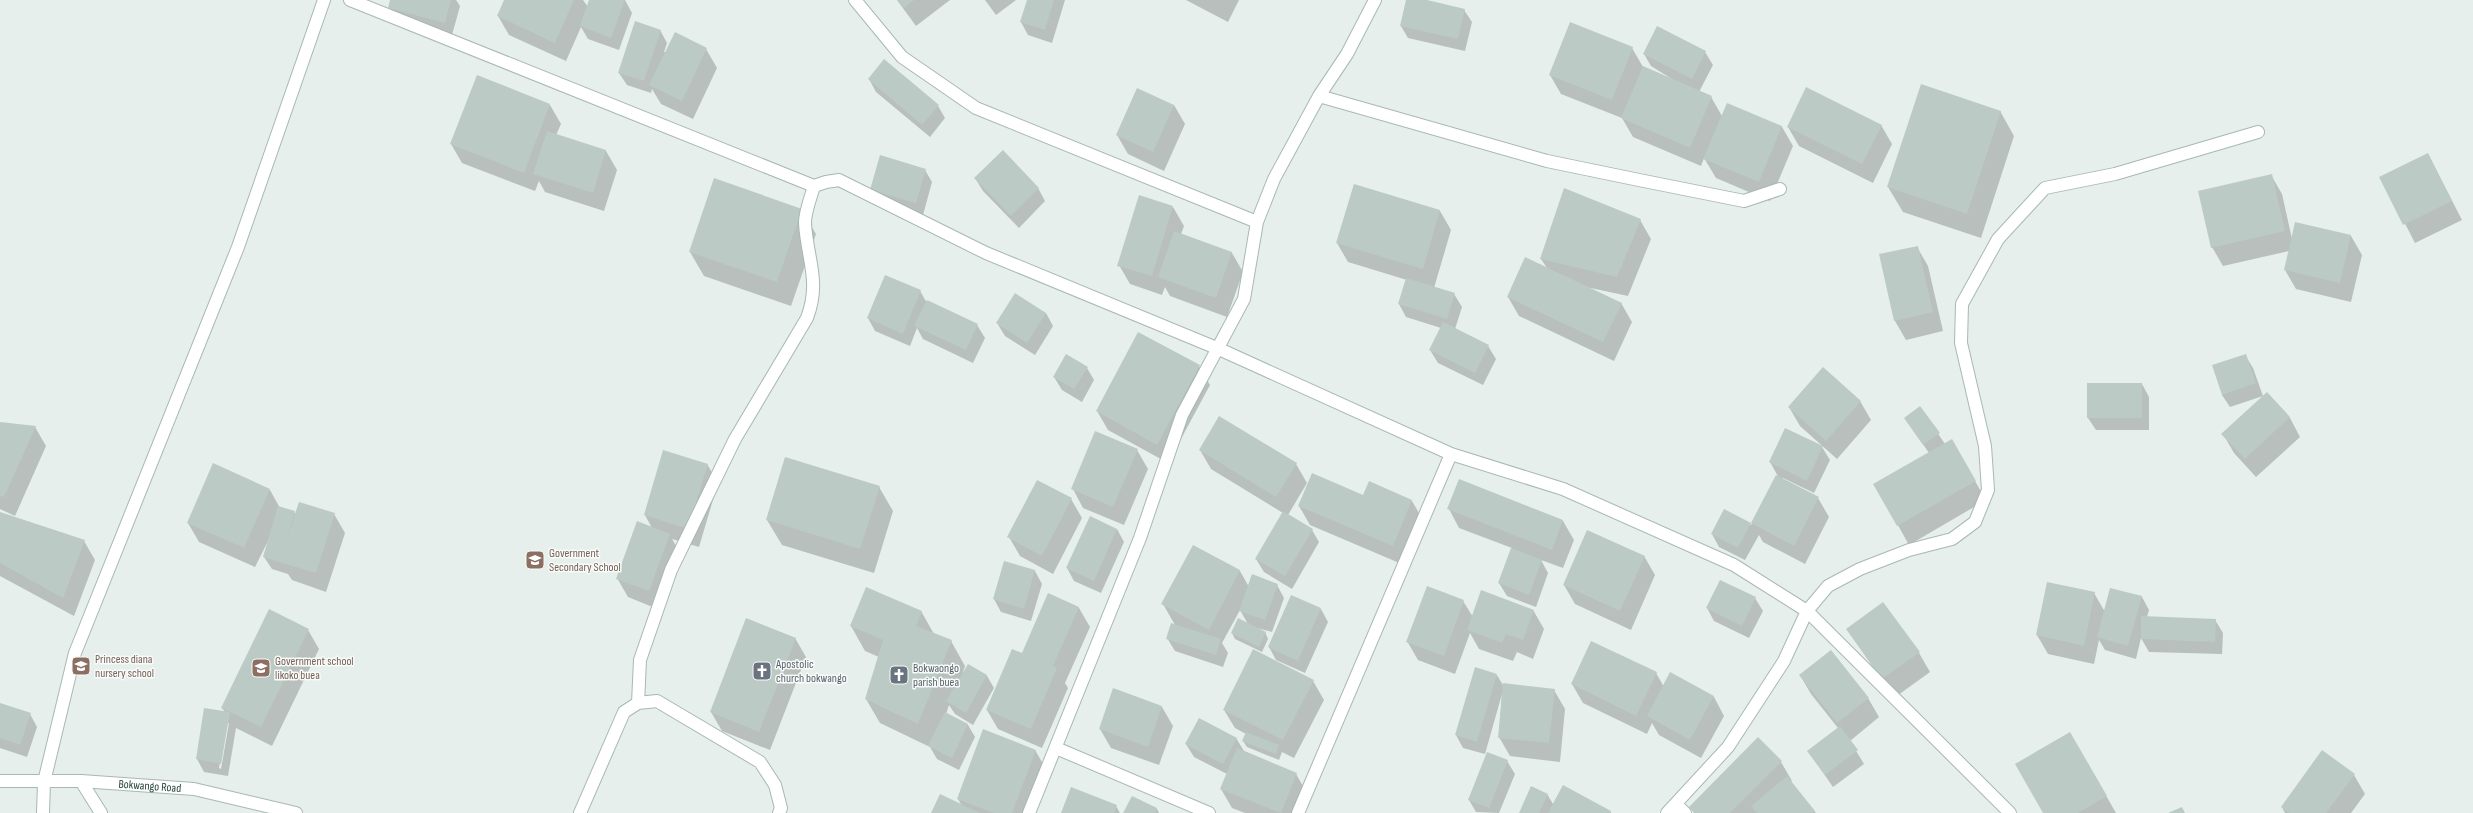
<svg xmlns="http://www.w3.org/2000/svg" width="2473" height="813" font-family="'Sofia Sans Condensed',sans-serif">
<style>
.shadow{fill:#0003;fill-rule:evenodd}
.building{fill:#bbcac4}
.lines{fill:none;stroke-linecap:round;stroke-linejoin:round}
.minor-casing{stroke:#a8b8b2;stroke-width:14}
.tertiary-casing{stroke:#a8b8b2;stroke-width:14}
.minor{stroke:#fff;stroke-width:12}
.tertiary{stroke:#fff;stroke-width:12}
.labels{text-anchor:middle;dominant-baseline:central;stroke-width:3;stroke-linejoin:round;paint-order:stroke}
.education-label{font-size:12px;fill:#785e54;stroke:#f7fbf9;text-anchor:start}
.worship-label{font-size:12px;fill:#5b616d;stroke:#f7fbf9;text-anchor:start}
.street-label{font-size:12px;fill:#24423a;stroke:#f7fbf9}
</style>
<rect width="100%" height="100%" fill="#e6efeb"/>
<path class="shadow" d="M392,0H456L460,6L452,35L397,20L390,8Z
M505,0H583L588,7L590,0H625L632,13L619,50L588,39L581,27L566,61L509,35L498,16Z
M897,0H950L916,26Z
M985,0H1016L996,15Z
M1028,0H1065L1052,43L1028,35L1021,22Z
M1186,0H1239L1228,22Z
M1407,0H1422L1464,10L1472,22L1465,51L1408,38L1401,26Z
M660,30L667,43L664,52L706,49L717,68L693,119L661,104L652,89L651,93L627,85L619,73Z
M1632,48L1643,67L1680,84L1651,66L1644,54L1705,52L1713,65L1699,92L1711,97L1722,116L1782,127L1793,146L1770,201L1716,178L1704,158L1701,166L1633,137L1622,118L1561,94L1550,75Z
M869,79L938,106L945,118L930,137L876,92Z
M550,105L561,124L556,135L606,151L617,170L604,211L545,192L539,181L535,191L462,163L451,144Z
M1174,105L1185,124L1164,171L1128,154L1117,135Z
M2000,111L2014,136L1981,238L1903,212L1888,187Z
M1881,125L1892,144L1873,183L1799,146L1788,127Z
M2428,154L2462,220L2415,243L2381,177Z
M925,170L932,182L923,215L871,190Z
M2271,175L2282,194L2292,239L2351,236L2362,255L2351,302L2296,289L2285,270L2289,251L2223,266L2212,247Z
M975,178L1038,188L1045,201L1019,228L983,191Z
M1354,185L1440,211L1451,230L1434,288L1454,294L1462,307L1455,329L1488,346L1496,359L1483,385L1438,363L1430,350L1441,328L1406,317L1399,304L1407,280L1348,262L1337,243Z
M1173,207L1184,226L1181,234L1232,253L1243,272L1227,317L1170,296L1165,287L1162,295L1130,284L1119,265Z
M801,209L816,234L791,306L704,276L690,252Z
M1640,220L1651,239L1628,296L1586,287L1621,303L1632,322L1614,361L1519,316L1508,297L1547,268L1541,259Z
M1917,247L1928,266L1943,331L1906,340L1895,321L1880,255Z
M920,291L927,303L977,325L985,338L973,363L923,339L917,328L910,346L875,331L868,318Z
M1046,313L1053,326L1035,355L1005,336L997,323Z
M2245,355L2253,368L2263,396L2230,407L2222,395Z
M1199,366L1210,385L1168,463L1108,430L1097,411Z
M1087,368L1094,380L1082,402L1062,390L1054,377Z
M2142,384L2149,397V430H2096L2088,418Z
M2267,393L2290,418L2300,437L2256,477L2234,453L2223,434Z
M1860,401L1871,420L1837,459L1800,426L1789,407Z
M1920,407L1945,444L1951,440L1986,500L1909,545L1875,484L1929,453L1905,418Z
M0,423L35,427L46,446L15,516L0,509Z
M1822,447L1830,460L1814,493L1783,478L1782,479L1818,498L1829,517L1805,564L1763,542L1759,535L1745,560L1719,547L1712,534L1724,510L1751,525L1776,476L1779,478L1770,462Z
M1137,450L1148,469L1124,525L1083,508L1073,489Z
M1200,450L1296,464L1307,483L1288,515L1312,530L1319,542L1292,589L1264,572L1256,559L1283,513L1211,469Z
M707,464L718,483L699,547L672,539L681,554L660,610L628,597L617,578L652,528L645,515Z
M1460,480L1563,521L1574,540L1563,568L1541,560L1548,573L1536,607L1507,596L1499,583L1512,548L1459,528L1449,509Z
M879,487L893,511L874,573L782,545L767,520Z
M270,490L280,508L294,512L296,515L334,514L345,533L326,592L292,580L288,574L272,569L264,557L271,535L255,567L199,542L188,523Z
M1364,496L1412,501L1423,520L1404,565L1310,525L1299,506Z
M1071,499L1082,518L1053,574L1020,556L1009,537Z
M0,513L84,541L95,560L74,616L0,576Z
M1117,529L1124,542L1101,593L1074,581L1067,568Z
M1194,546L1240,571L1249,587L1277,585L1284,598L1272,632L1257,628L1265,632L1268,639L1262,652L1235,639L1232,633L1248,624L1240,610L1222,643L1228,653L1223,667L1175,651L1167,638L1175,625L1163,604Z
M1644,556L1655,575L1631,630L1575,604L1564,585Z
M1035,571L1042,584L1031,621L1001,612L994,599Z
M2111,589L2142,597L2149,610L2147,617L2215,620L2223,633L2222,654L2149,652L2141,638L2136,659L2105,650L2099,640L2094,664L2048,654L2037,635L2094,593L2105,612Z
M1049,594L1079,608L1090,627L1065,683L1068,688L1042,748L998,729L987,710L1022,654Z
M1755,598L1763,611L1749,638L1714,621L1707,608Z
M1463,601L1473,617L1533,610L1544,629L1533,659L1517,652L1513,661L1479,649L1470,633L1455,674L1418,660L1407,641Z
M1321,609L1328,622L1305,673L1276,660L1269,647Z
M921,611L934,634L951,641L965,666L963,672L987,676L994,688L973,725L955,714L949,705L946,714L968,725L975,737L959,770L937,759L930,747L880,723L866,699L879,657L865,651L851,626Z
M747,619L795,638L806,657L770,750L722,731L711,712Z
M1847,629L1919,653L1930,672L1894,698Z
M308,630L319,649L272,746L236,728L228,776L204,772L197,759L205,709L225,712L222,708ZM227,723H229L221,769L219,768Z
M1656,673L1664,687L1714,697L1724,716L1701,758L1659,735L1652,723L1647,734L1583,703L1572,684Z
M1497,675L1504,687L1554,690L1565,709L1560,762L1510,756L1499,737L1502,694L1485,754L1463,748L1456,735Z
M1800,675L1868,698L1879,717L1850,741L1864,764L1833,787L1808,751L1838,728L1811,694Z
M1313,681L1324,700L1294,758L1282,752L1279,760L1247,747L1243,741L1246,734L1235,728L1224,710Z
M1114,690L1162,707L1173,726L1159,765L1111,748L1100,729Z
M0,704L30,714L37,727L27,757L0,748Z
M2070,733L2116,813H2045Z
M1236,738L1244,751L1296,774L1307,793L1299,813H1245L1232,808L1221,789L1227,774L1194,757L1186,744Z
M1035,750L1046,769L1030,813H932L962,806L958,799Z
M1507,761L1515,774L1499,813L1476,812L1469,800Z
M1781,762L1792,781L1790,782L1816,813H1694L1690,807Z
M2354,775L2365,794L2351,813H2285L2282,807Z
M1563,786L1611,812V813H1520L1547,794L1553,804Z
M1132,797L1157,809L1159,813H1124Z
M1116,806L1120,813H1062Z"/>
<path class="building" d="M390,0H451L445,23L388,8Z
M504,0H574L555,43L497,16Z
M589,0H625L611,38L580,26Z
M898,0H914L904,8Z
M1027,0H1054L1045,30L1020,22Z
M1406,0H1427L1465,9L1458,39L1400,26Z
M635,21L661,30L644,81L618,73Z
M1570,22L1633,47L1612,100L1549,75Z
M1657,26L1706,51L1692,79L1643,54Z
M675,32L707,48L682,101L649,85Z
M884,59L939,105L922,125L868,79Z
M1643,66L1712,96L1690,148L1621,118Z
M477,75L550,104L524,173L450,144Z
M1921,84L2001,111L1967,214L1887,187Z
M1806,87L1882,125L1862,164L1787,127Z
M1137,88L1174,105L1153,152L1116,135Z
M1727,103L1782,126L1759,182L1703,159Z
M547,131L606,150L593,193L533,174Z
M1003,150L1039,188L1011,216L974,178Z
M2428,153L2452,201L2403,225L2379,177Z
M880,155L926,169L916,203L870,190Z
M2272,174L2285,231L2211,248L2198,191Z
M714,178L802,209L777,282L689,252Z
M1354,184L1440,210L1423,269L1336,243Z
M1564,188L1641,219L1617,277L1540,259Z
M1139,195L1173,206L1152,276L1117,266Z
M2295,222L2351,235L2340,283L2284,270Z
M1174,231L1232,252L1216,298L1158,277Z
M1918,246L1933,312L1894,321L1879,254Z
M1525,257L1622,303L1603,342L1507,297Z
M885,275L921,290L903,334L867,318Z
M1406,278L1455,293L1447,319L1398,304Z
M1015,293L1046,313L1027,343L996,323Z
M927,300L978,324L966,350L914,326Z
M1443,322L1489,345L1475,373L1429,350Z
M1138,332L1200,365L1157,445L1096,411Z
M1066,354L1088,367L1074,389L1053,377Z
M2246,354L2256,383L2222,395L2212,365Z
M1823,367L1861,401L1826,441L1788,407Z
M2087,383H2142V418H2087Z
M2267,392L2290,417L2245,459L2221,434Z
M1920,406L1940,433L1923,445L1904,418Z
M1219,416L1297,463L1276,497L1199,450Z
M0,422L36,426L4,497L0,496Z
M1785,428L1823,446L1807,481L1769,462Z
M1095,431L1138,449L1113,507L1071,489Z
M1952,439L1976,481L1897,526L1873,484Z
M663,450L708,464L688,529L644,515Z
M785,457L880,486L860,549L766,520Z
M213,463L270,489L244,548L187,523Z
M1312,473L1363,495L1369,481L1412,500L1393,546L1298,506Z
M1776,475L1819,497L1794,546L1751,523Z
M1459,479L1563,520L1552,550L1447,509Z
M1037,480L1072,498L1042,556L1007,537Z
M299,502L335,513L316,573L263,557L278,506L295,511L286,541Z
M1724,509L1751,523L1738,548L1711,534Z
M1283,511L1313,529L1285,576L1255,559Z
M0,512L85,540L63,598L0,563Z
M1090,516L1117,529L1094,581L1066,568Z
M637,521L670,534L649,591L616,579Z
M1587,530L1645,556L1620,611L1563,585Z
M1193,545L1240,570L1209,630L1161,604Z
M1511,548L1542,560L1529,595L1498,583Z
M1004,561L1035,570L1024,609L993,599Z
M1252,574L1278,584L1265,620L1239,611Z
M1720,580L1756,597L1742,626L1706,608Z
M2047,582L2095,592L2084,646L2036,635Z
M1427,586L1464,600L1444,656L1406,642Z
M866,587L922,611L916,626L952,640L918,724L865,699L883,640L850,626Z
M2110,588L2142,596L2128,646L2097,637Z
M1481,590L1534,610L1523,640L1506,634L1502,643L1467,630Z
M1048,593L1079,607L1053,666L1057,668L1031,729L986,710L1012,649L1022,653Z
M1291,595L1321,608L1298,661L1268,647Z
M1883,602L1920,652L1882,679L1846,629Z
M269,609L309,629L261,727L230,712L221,764L196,759L204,708L230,712L221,708Z
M2141,616L2216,619L2215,642L2141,639Z
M746,618L796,638L759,732L710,712Z
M1238,618L1266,632L1259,647L1231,633Z
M1171,623L1221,639L1216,655L1166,639Z
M1591,641L1657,672L1636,716L1571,684Z
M1253,649L1314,680L1283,740L1223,710Z
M1831,650L1869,698L1837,723L1799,675Z
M968,664L987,675L966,713L946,701Z
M1475,667L1497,674L1477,742L1455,735Z
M1670,672L1714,696L1690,740L1647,716Z
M1503,683L1555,689L1549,743L1498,738Z
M1113,688L1162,706L1148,747L1099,729Z
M0,703L31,713L20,745L0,738Z
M945,712L968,724L952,758L928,746Z
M1199,718L1237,738L1223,764L1185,744Z
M1840,726L1858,750L1825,775L1807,751Z
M983,729L1036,750L1012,813H994L957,799Z
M1246,732L1279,745L1276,754L1242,741Z
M2070,732L2107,796L2078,813H2043L2015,764Z
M1758,737L1782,761L1730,813H1695L1689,807Z
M1237,748L1297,773L1281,813L1220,789Z
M2322,750L2355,774L2326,813H2289L2281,807Z
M1487,752L1508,760L1489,808L1468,800Z
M1787,776L1815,811L1813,813H1757L1751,806Z
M1563,785L1611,811L1610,813H1548Z
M1531,786L1548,794L1539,813H1519Z
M1071,787L1117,805L1114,813H1061Z
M940,794L980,813H931Z
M1132,796L1157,808L1155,813H1123Z
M2182,807L2185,813H2168Z"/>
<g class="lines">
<g class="minor-casing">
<path id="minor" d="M350,0L814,186L826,182L839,180L986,253L1219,349L1451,454L1563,489L1734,565L1807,611L2010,813
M855,0L902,57L976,108L1257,222
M1319,96L1547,161L1639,180L1744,201L1780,189
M638,703L640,660L671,570L735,439L807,318C821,281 807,259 805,223C805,211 811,197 814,186
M1056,748L1209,813
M81,781L101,813
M1676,804L1685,813
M43,813L44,782L75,653L238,247L324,0
M580,813L624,712L638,703L657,701L760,762L775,785L781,808L779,813
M1029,813L1140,538L1182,415L1244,299L1257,222L1274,179L1319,96L1347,54L1375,0
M1298,813L1451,454
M1667,813L1728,747L1784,661L1807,611L1828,586L1860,569L1909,550L1952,539L1975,522L1988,490L1985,446L1961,343L1962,304L1998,239L2045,188L2115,174L2258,132"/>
</g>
<g class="tertiary-casing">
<g id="tertiary">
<path id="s1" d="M0,781H81L194,789L296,813"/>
</g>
</g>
<use href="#minor" class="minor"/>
<use href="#tertiary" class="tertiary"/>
</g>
<defs>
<g id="school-square" transform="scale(1)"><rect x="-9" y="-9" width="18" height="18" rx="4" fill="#8d6e63" stroke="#f7fbf9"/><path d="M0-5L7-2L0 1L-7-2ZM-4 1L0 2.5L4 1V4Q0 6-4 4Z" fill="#fff"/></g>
<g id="church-square" transform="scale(1)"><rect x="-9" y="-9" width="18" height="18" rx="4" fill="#6b7280" stroke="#f7fbf9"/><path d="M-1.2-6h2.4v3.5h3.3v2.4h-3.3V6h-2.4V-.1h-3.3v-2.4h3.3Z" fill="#fff"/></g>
</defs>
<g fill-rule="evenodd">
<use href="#school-square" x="535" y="560"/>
<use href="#school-square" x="81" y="666"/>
<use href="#school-square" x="261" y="668"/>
<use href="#church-square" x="762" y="671"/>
<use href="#church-square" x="899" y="675"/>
</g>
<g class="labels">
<g class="education-label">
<text x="549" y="553">Government<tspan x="549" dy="14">Secondary School</tspan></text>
<text x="95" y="659">Princess diana<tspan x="95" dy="14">nursery school</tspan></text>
<text x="275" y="661">Government school<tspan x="275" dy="14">likoko buea</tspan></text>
</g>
<g class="worship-label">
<text x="776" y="664">Apostolic<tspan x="776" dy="14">church bokwango</tspan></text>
<text x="913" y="668">Bokwaongo<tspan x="913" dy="14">parish buea</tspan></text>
</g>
<g class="street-label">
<text stroke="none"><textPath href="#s1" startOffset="150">Bokwango Road</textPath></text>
</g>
</g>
</svg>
